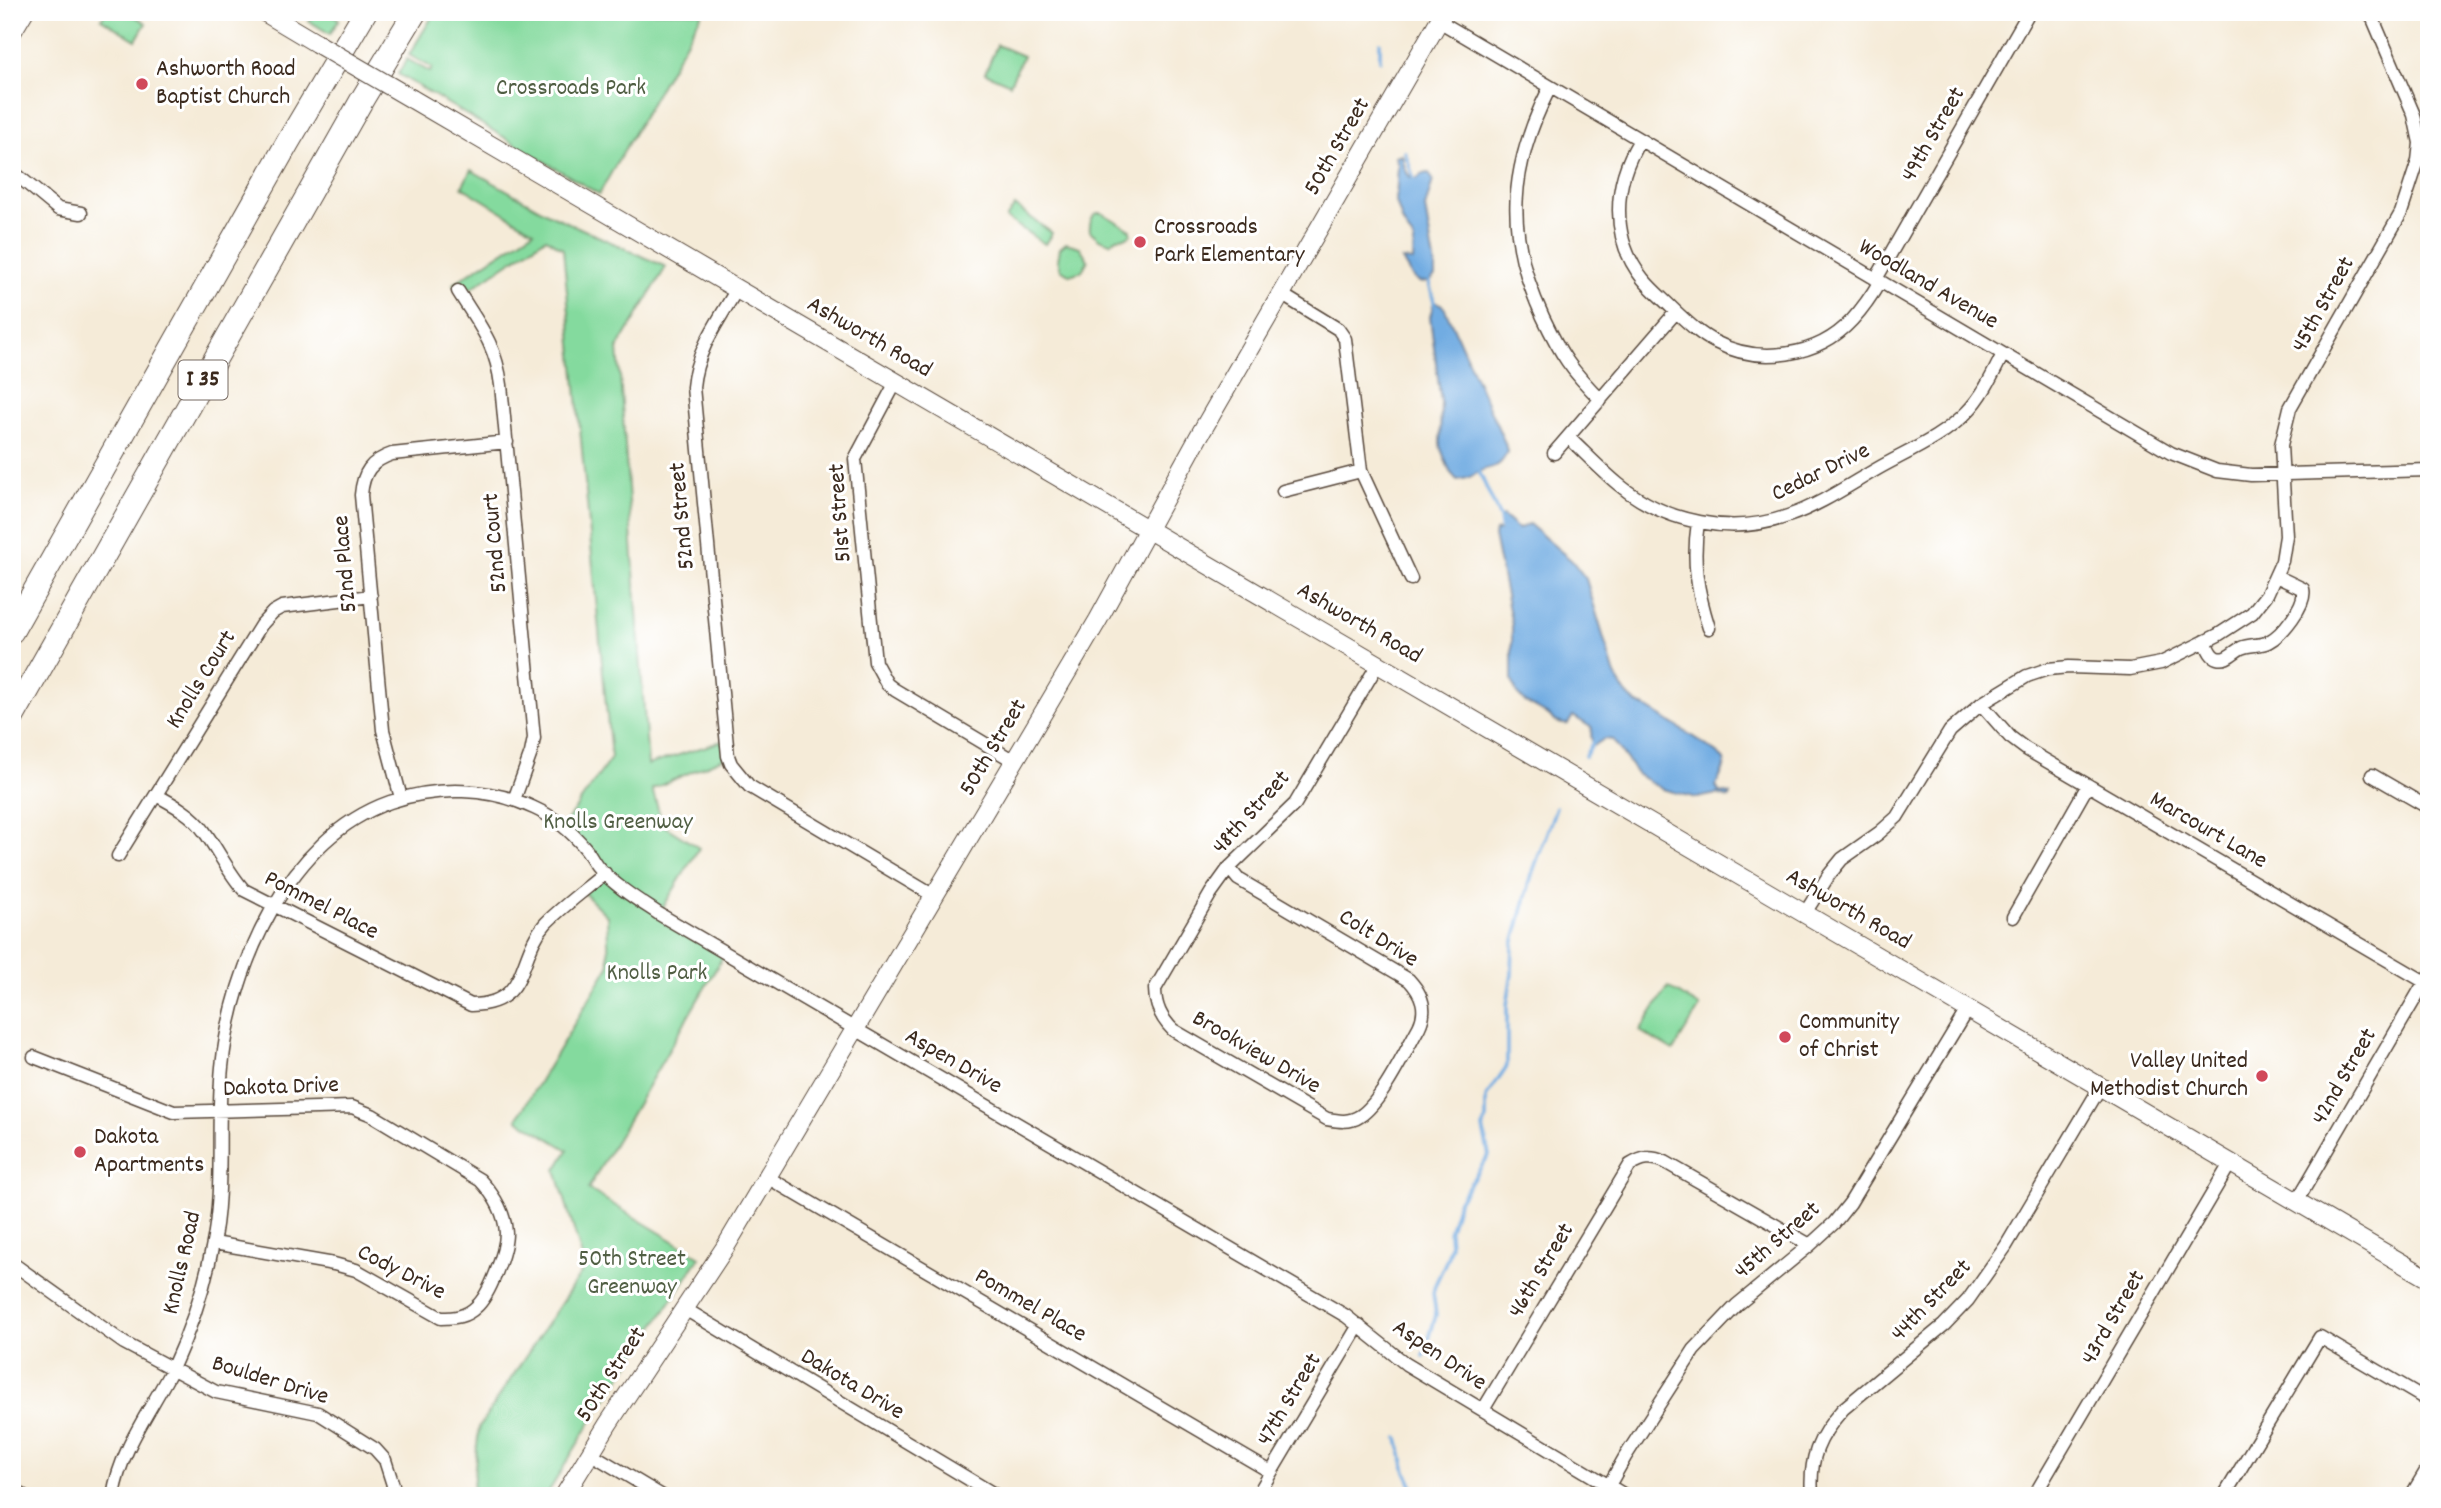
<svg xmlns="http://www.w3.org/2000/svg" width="2441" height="1508" font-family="Dekko,sans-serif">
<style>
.green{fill:#84da9e;stroke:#60825e;stroke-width:2}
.water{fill:#71ace2;stroke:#566b80;stroke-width:2}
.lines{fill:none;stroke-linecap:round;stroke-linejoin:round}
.stream{stroke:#71ace2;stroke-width:3.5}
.street-casing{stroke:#57473a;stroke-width:15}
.secondary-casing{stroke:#57473a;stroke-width:20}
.highway-casing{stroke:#57473a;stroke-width:25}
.street{stroke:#fff;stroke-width:12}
.secondary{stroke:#fff;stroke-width:18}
.highway{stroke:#fff;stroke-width:23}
.secondary-bridge-casing{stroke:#57473a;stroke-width:20;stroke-linecap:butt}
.secondary-bridge{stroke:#fff;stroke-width:18}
.poi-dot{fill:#d1495b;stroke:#fff;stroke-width:2.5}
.labels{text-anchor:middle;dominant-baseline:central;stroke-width:6;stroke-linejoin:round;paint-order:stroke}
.shield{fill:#fff;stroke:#766a62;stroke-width:2}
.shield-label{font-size:23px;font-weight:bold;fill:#3b2a1e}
.poi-label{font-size:24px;fill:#3b2a1e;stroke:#fff;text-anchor:start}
.park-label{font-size:24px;fill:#515f44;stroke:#fff}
.street-label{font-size:24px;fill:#3b2a1e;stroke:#fff}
</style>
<rect width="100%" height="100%" fill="#fff"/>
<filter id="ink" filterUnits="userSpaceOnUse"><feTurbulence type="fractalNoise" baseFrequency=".0143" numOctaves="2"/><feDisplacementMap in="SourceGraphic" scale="14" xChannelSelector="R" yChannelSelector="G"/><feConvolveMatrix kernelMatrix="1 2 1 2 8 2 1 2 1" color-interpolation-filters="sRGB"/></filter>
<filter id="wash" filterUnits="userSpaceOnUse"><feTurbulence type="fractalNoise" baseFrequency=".00686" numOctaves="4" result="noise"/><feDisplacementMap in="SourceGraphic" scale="28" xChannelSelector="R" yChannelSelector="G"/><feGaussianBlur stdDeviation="1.57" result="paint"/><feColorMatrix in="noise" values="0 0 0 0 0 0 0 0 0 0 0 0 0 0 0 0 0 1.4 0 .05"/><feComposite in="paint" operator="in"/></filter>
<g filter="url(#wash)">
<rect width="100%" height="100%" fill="#f5ebd8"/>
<path class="green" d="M106,12H128L146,23L136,40L101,19Z
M314,12H328L339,19L330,34L309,21Z
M435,12H703L599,194L398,74L407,59L430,72L432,68L409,55Z
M997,45L1023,56L1010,84L985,73Z
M471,170L549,214L666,267L618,348L648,765L725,740L728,756L652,789L663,825L699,848L659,914L725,953L588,1189L700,1257L591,1422L546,1496H472L479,1427L585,1267L556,1170L568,1150L517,1119L609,966L607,916L583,892L604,873L563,826L611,758L563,249L546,238L461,295L453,284L534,231L462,187Z
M1015,206L1052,233L1045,244L1006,218Z
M1097,213H1102L1131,230V234L1127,237L1117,238L1110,243L1099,239L1090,231C1089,223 1091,217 1097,213Z
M1066,243L1080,247L1088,260L1082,271L1070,275L1061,269L1058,260L1060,248Z
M1668,987L1700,1007L1673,1051L1640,1031Z"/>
<path class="water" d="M1402,155C1404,166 1405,175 1415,180L1422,174L1429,173L1433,180L1425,208L1435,267V276C1418,293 1410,274 1402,260L1413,261L1414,241L1403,223L1396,202L1398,164L1395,157Z
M1434,302L1441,304L1445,309L1505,443L1507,452C1498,472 1492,464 1479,472C1471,477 1467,479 1457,480L1450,472L1440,446L1441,402L1430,317Z
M1503,516L1518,529L1529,524L1572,561L1586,579L1614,672C1619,686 1631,704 1646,707C1657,714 1720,752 1724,760C1727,768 1717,779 1716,786L1719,792L1730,794L1729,798L1717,794L1697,798L1662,789L1637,774L1613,740L1604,739L1595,745C1590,740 1591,734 1592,728L1573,716L1568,724C1561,725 1553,721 1550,716L1525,702L1517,694L1512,680V625L1494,536L1495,531L1502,530L1500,518Z"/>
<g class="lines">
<path class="stream" d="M1380,43V60
M1405,152L1415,183
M1428,279L1435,306
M1478,469L1500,518L1502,533
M1585,756L1595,739
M1424,1356L1436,1315L1433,1293L1435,1285L1447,1259L1450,1247L1449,1232L1458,1202L1489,1155L1483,1128L1486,1119V1097L1507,1066V1005L1512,974L1513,945L1532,874L1556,807
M1398,1438L1406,1472L1417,1496"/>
</g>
</g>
<g filter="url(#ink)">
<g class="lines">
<g class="street-casing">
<path id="street" d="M1439,21L2171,453L2217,471L2251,475L2429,470
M1550,87C1509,168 1504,234 1543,317C1561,355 1571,370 1601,400
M1640,140C1613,183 1610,238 1643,279C1652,290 1663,299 1673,309C1686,321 1699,334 1715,342C1759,365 1818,357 1852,320C1863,308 1872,295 1880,281
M12,171L58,209L81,213
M1876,279L2029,12
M737,289C719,320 696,351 693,387L728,756L731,764L749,786L934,896
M458,291C479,325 496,344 501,385L534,738L531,753L514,800
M1281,294L1338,329L1345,339L1361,471L1411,579
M896,382L855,459L875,662L887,684L895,690L1014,761
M1568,437C1585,453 1601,470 1618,484C1665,523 1731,536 1788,516C1820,505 1849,485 1877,469C1907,452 1943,437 1967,412C1983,396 1993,374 2003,354
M1554,453L1676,312
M1283,491L1361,471
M1698,522C1692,562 1697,590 1709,628
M2205,641C2208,647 2210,656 2217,658C2227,661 2233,652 2241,648C2250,644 2260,646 2268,642C2282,635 2307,604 2303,589L2276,576
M1981,704L2010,737L2026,749L2425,982
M2372,775L2429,808
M156,795C173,804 193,815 204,831C218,850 228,872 244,890L471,1005C531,1004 516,956 546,923C564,905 586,889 605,873
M401,798L383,730L361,495C363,472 371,461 392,454L507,442
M118,856L261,625L273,612L282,607L371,596
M1229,868L1238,879L1409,980C1422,994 1428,1009 1419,1027C1406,1050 1381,1103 1360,1116C1350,1123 1338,1121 1327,1119L1173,1030C1161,1018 1155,1006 1155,989L1211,893L1229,868L1295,804L1378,664
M1805,913L1829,875L1842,859L1879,833L1897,817L1950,731L1981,704L2027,676L2048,669L2069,667L2130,669L2161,663L2218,635L2252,613L2267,594L2282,561L2286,536L2281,445L2290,408L2401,213L2418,161L2420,143L2414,115L2370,12
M2013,917L2088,785
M34,1057L174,1112L352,1107L372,1115L480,1180C494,1195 505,1212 506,1233C506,1251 490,1295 476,1307C466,1317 454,1318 441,1318L356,1270L334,1264L214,1243
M767,1177L1271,1472
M2297,1201L2427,978
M12,1263L124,1343L216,1392L318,1413L375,1449L385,1460L393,1485L391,1496
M685,1309L997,1496
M1483,1410L1630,1165C1643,1157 1651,1156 1665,1162L1810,1245
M590,1453L662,1496
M12,1489L24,1496
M113,1496C120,1449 152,1409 173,1367C191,1328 204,1290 212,1248C225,1189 216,1127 222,1067C232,966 288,838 390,802C436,786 490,787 534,808C554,817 572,832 586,849C590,854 593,861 598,867C615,886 638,900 659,914L1346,1316L1406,1364L1626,1496
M1257,1496L1359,1325
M1603,1496L1625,1457L1694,1350L1737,1305L1810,1245L1834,1223L1850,1203L1968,1008
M1812,1496C1809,1458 1818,1437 1843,1409L1944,1325L1968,1300L2006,1246L2101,1086
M2034,1496L2231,1162
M2224,1496L2320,1337L2429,1401
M2411,1496L2429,1466"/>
</g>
<g class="secondary-casing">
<path id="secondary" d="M264,12L316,43
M12,32L24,12
M412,99L2429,1279
M564,1496L608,1424L726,1246L1030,735L1098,620L1199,436L1444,12"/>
</g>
<g class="highway-casing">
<path id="highway" d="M12,631L288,142L365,12
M12,718L363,98L415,12"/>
</g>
<use href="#street" class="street"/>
<use href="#secondary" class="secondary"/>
<use href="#highway" class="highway"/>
<g class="secondary-bridge-casing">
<path id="secondary-bridge" d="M316,43L412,99"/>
</g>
<use href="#secondary-bridge" class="secondary-bridge"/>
</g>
</g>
<g class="poi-dot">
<circle cx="142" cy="84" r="7"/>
<circle cx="1140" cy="242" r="7"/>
<circle cx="1785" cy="1037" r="7"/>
<circle cx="2262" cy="1076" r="7"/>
<circle cx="80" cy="1152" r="7"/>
</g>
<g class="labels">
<rect class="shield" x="178.5" y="360.5" width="49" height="39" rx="5"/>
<g class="shield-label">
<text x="203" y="380">I 35</text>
</g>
<g class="poi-label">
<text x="156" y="70">Ashworth Road<tspan x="156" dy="28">Baptist Church</tspan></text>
<text x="1154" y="228">Crossroads<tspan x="1154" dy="28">Park Elementary</tspan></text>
<text x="1799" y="1023">Community<tspan x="1799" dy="28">of Christ</tspan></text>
<text x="2248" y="1062" text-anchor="end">Valley United<tspan x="2248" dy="28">Methodist Church</tspan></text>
<text x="94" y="1138">Dakota<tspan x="94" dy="28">Apartments</tspan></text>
</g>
<g class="park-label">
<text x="571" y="89">Crossroads Park</text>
<text x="618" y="823">Knolls Greenway</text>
<text x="657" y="974">Knolls Park</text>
<text x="632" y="1260">50th Street<tspan x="632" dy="28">Greenway</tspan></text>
</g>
<g class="street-label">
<text transform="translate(1934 135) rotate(-60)">49th Street</text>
<text transform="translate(1338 147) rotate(-60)">50th Street</text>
<text transform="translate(1928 285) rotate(30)">Woodland Avenue</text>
<text transform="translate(2324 305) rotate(-61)">45th Street</text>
<text transform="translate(869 338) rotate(30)">Ashworth Road</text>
<text transform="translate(1821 473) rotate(-26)">Cedar Drive</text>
<text transform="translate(841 513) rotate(-94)">51st Street</text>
<text transform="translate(683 516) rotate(-95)">52nd Street</text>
<text transform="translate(496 543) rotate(-95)">52nd Court</text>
<text transform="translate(346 564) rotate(-95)">52nd Place</text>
<text transform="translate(1359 624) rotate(30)">Ashworth Road</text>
<text transform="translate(202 680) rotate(-58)">Knolls Court</text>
<text transform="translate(994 748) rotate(-59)">50th Street</text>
<text transform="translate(1252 813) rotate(-48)">48th Street</text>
<text transform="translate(2208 831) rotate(30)">Marcourt Lane</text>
<text transform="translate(321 906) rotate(27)">Pommel Place</text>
<text transform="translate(1848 910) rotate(30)">Ashworth Road</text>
<text transform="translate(1378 939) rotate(32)">Colt Drive</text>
<text transform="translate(1256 1053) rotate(30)">Brookview Drive</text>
<text transform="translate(953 1062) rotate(30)">Aspen Drive</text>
<text transform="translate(2345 1077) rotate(-60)">42nd Street</text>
<text transform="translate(281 1088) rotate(-2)">Dakota Drive</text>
<text transform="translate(1778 1241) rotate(-41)">45th Street</text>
<text transform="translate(183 1263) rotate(-77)">Knolls Road</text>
<text transform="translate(1542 1271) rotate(-59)">46th Street</text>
<text transform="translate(401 1273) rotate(27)">Cody Drive</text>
<text transform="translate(1932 1301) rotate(-46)">44th Street</text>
<text transform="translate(1030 1306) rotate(30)">Pommel Place</text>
<text transform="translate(2114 1318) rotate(-60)">43rd Street</text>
<text transform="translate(1439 1356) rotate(34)">Aspen Drive</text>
<text transform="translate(612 1375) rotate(-57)">50th Street</text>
<text transform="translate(270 1381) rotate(17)">Boulder Drive</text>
<text transform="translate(852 1385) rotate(31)">Dakota Drive</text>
<text transform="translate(1290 1400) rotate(-59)">47th Street</text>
</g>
</g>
<rect width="2441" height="1508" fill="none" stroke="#fff" stroke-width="42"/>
</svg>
